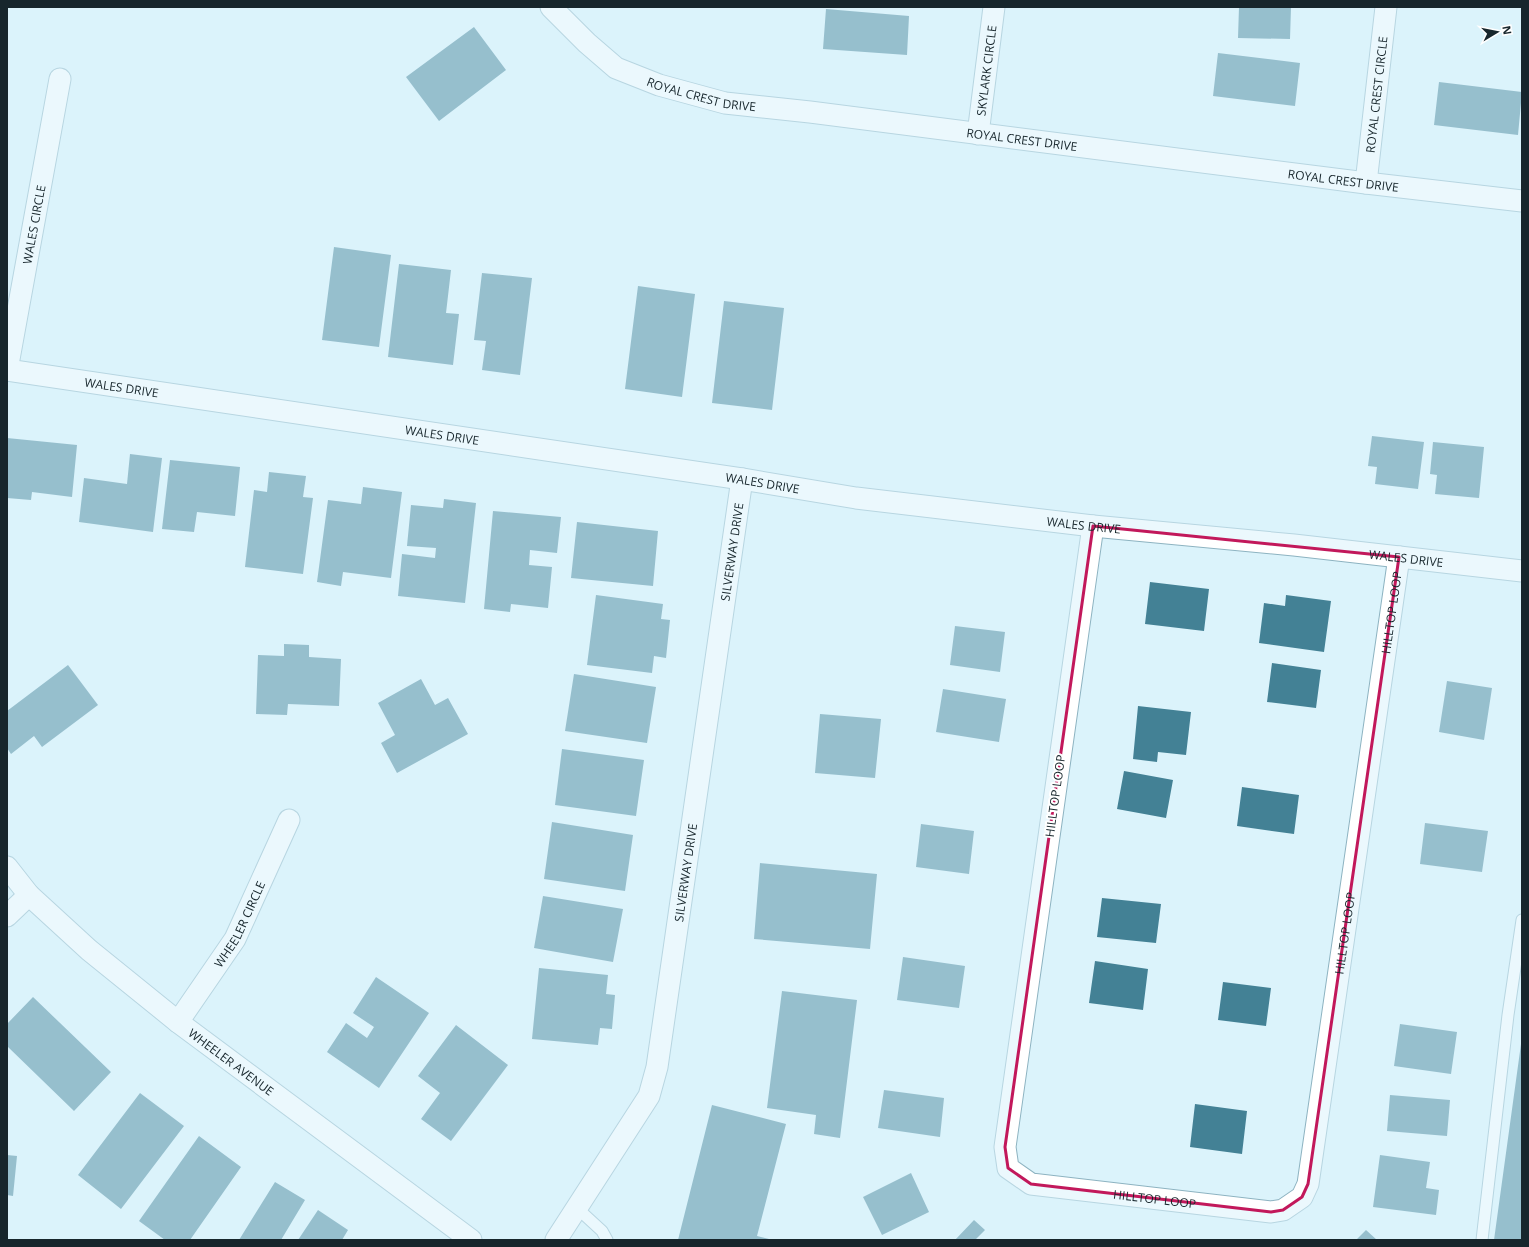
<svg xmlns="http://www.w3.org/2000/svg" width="1529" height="1247" font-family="'Open Sans',sans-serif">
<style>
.building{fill:#438195}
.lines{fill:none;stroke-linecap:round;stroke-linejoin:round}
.service-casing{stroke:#8db3c1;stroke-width:13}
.minor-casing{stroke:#8db3c1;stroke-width:23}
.service{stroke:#fff;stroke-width:11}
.minor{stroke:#fff;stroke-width:21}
.marked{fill:none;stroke:#c2185b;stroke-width:3;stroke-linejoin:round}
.labels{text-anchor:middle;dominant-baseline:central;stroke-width:4;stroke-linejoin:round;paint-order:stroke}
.street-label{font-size:12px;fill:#17262c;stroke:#fff}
</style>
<rect width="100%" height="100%" fill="#dbf3fb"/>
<path class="building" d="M1239,7H1291L1290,39L1238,38Z
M826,9L909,16L907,55L823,49Z
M474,27L506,70L439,121L406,77Z
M1218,53L1300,63L1295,106L1213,96Z
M1439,82L1522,92L1518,135L1434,125Z
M334,247L391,255L379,347L322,340Z
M399,264L451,270L446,313L459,314L453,365L388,357Z
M482,273L532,278L520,375L482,370L486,341L474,340Z
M638,286L695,294L682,397L625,389Z
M724,301L784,308L772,410L712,403Z
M1372,436L1424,442L1418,489L1375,484L1377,467L1368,466Z
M7,438L77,445L72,497L32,492L31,500L7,498Z
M1433,442L1484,447L1479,498L1435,494L1437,475L1430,474Z
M130,454L162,458L153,532L79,522L84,478L127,484Z
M170,460L240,467L235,516L197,512L194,532L162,529Z
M269,472L306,476L303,497L313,498L303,574L245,567L254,490L267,492Z
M363,487L402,492L391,578L343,572L341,586L317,582L328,500L361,504Z
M444,499L476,503L465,603L398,596L402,554L435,558L436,548L407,546L411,505L443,508Z
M493,511L561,517L557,553L530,550L529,565L552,567L548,608L511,604L510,612L484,609Z
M577,522L658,531L653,586L571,578Z
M1150,582L1209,589L1204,631L1145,624Z
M596,595L663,604L661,619L670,620L666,658L654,656L652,673L587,665Z
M1286,595L1331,601L1324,652L1259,643L1264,603L1285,606Z
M955,626L1005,632L1000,672L950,665Z
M284,644L309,645V657L341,659L339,706L288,704L287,715L256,714L258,655L284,656Z
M1272,663L1321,670L1316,708L1267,702Z
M68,665L98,705L42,747L34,736L11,754L7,748V711Z
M574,674L656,687L647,743L565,731Z
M421,679L435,705L448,698L468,734L397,773L381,743L395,735L378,703Z
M1447,681L1492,688L1484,740L1439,732Z
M943,689L1006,699L999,742L936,732Z
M1138,706L1191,712L1186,755L1158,752L1157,762L1133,759Z
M820,714L881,719L875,778L815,773Z
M562,749L644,760L636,816L555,805Z
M1124,771L1173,780L1166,818L1117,809Z
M1242,787L1299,795L1294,834L1237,826Z
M552,822L633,835L625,891L544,879Z
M1425,823L1488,831L1482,872L1420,864Z
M921,824L974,831L969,874L916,867Z
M760,863L877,874L870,949L754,939Z
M543,896L623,909L613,962L534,948Z
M1102,898L1161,904L1156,943L1097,937Z
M903,957L965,966L959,1008L897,1000Z
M1095,961L1148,969L1143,1010L1089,1003Z
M539,968L608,975L606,994L615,995L612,1029L600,1028L598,1045L532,1039Z
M376,977L429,1013L379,1088L327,1052L346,1023L367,1038L374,1027L353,1013Z
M1223,982L1271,988L1266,1026L1218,1020Z
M782,991L857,1000L840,1138L814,1134L816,1115L767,1108Z
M33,997L111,1072L74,1111L7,1046V1024Z
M1400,1024L1457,1032L1451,1074L1394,1066Z
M456,1025L508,1065L451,1141L421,1119L440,1093L418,1076Z
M1521,1044L1522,1240H1494Z
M884,1090L944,1098L940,1137L878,1128Z
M140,1093L184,1126L121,1209L78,1175Z
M1390,1095L1450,1100L1447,1136L1387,1131Z
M1195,1104L1247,1111L1242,1154L1190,1147Z
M712,1105L786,1124L757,1236L773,1240H678Z
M199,1136L241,1167L190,1240H165L139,1221Z
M7,1155L17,1156L13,1196L7,1195Z
M1380,1155L1430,1162L1426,1188L1439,1190L1436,1215L1373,1207Z
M911,1173L929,1212L882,1235L863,1197Z
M275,1182L305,1200L281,1240H239Z
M318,1210L348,1230L342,1240H298Z
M974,1220L985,1230L975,1240H955Z
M1366,1230L1377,1240H1356Z"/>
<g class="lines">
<g class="service-casing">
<path id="service" d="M577,1208L602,1231L607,1240
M1482,1240L1508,1015L1522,920"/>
</g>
<g class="minor-casing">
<g id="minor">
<path id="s1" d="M551,7L587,43L616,68L659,85L725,103L810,112L1366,183L1522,201"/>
<path id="s2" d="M978,134L994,7"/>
<path id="s3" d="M1366,183L1386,7"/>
<path id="s4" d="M7,370L742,479L856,498L1093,526L1294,545L1522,571"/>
<path id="s5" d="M7,370L60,79"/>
<path id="s6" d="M1093,526L1005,1147L1008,1168L1031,1184L1271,1212L1283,1210L1302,1197L1308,1184L1399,557"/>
<path id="s7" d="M7,867L29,895L89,950L178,1022L471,1240"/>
<path d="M7,916L29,895"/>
<path id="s8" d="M178,1022L235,939L289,820"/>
<path id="s9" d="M556,1240L649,1096L657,1067L742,479"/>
</g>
</g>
<use href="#service" class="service"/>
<use href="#minor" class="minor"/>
</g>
<path d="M0 0H1529V1247H0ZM1093,526L1399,557L1308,1184L1302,1197L1283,1210L1271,1212L1031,1184L1008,1168L1005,1147Z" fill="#dbf3fb" fill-opacity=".55" fill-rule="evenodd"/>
<path class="marked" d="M1093,526L1399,557L1308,1184L1302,1197L1283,1210L1271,1212L1031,1184L1008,1168L1005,1147Z"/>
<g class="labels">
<g class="street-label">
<text stroke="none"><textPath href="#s2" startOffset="64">SKYLARK CIRCLE</textPath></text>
<text stroke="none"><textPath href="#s1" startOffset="179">ROYAL CREST DRIVE</textPath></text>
<text stroke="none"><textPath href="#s3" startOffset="89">ROYAL CREST CIRCLE</textPath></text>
<text stroke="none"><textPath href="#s1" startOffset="503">ROYAL CREST DRIVE</textPath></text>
<text stroke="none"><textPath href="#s1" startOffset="827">ROYAL CREST DRIVE</textPath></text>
<text stroke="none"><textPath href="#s5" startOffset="148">WALES CIRCLE</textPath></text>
<text stroke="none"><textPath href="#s4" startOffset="116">WALES DRIVE</textPath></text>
<text stroke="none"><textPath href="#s4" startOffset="440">WALES DRIVE</textPath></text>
<text stroke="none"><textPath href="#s4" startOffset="764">WALES DRIVE</textPath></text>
<text stroke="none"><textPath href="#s4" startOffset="1088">WALES DRIVE</textPath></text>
<text stroke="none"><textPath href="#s9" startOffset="722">SILVERWAY DRIVE</textPath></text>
<text stroke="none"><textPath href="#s4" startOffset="1412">WALES DRIVE</textPath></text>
<text stroke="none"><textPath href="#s6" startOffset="1545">HILLTOP LOOP</textPath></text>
<text transform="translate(1055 796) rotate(-82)">HILLTOP LOOP</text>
<text stroke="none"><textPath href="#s9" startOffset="398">SILVERWAY DRIVE</textPath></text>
<text stroke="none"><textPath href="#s8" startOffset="116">WHEELER CIRCLE</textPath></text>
<text stroke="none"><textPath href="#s6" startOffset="1221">HILLTOP LOOP</textPath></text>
<text stroke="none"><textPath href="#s7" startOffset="298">WHEELER AVENUE</textPath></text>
<text stroke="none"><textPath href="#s6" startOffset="801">HILLTOP LOOP</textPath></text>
</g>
</g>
<rect width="1529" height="1247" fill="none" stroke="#17262c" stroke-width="16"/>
<g transform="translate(1497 32) rotate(80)" stroke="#ffffff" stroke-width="3" paint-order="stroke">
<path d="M0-3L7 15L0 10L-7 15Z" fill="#17262c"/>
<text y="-6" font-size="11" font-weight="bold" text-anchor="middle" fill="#17262c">N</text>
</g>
</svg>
